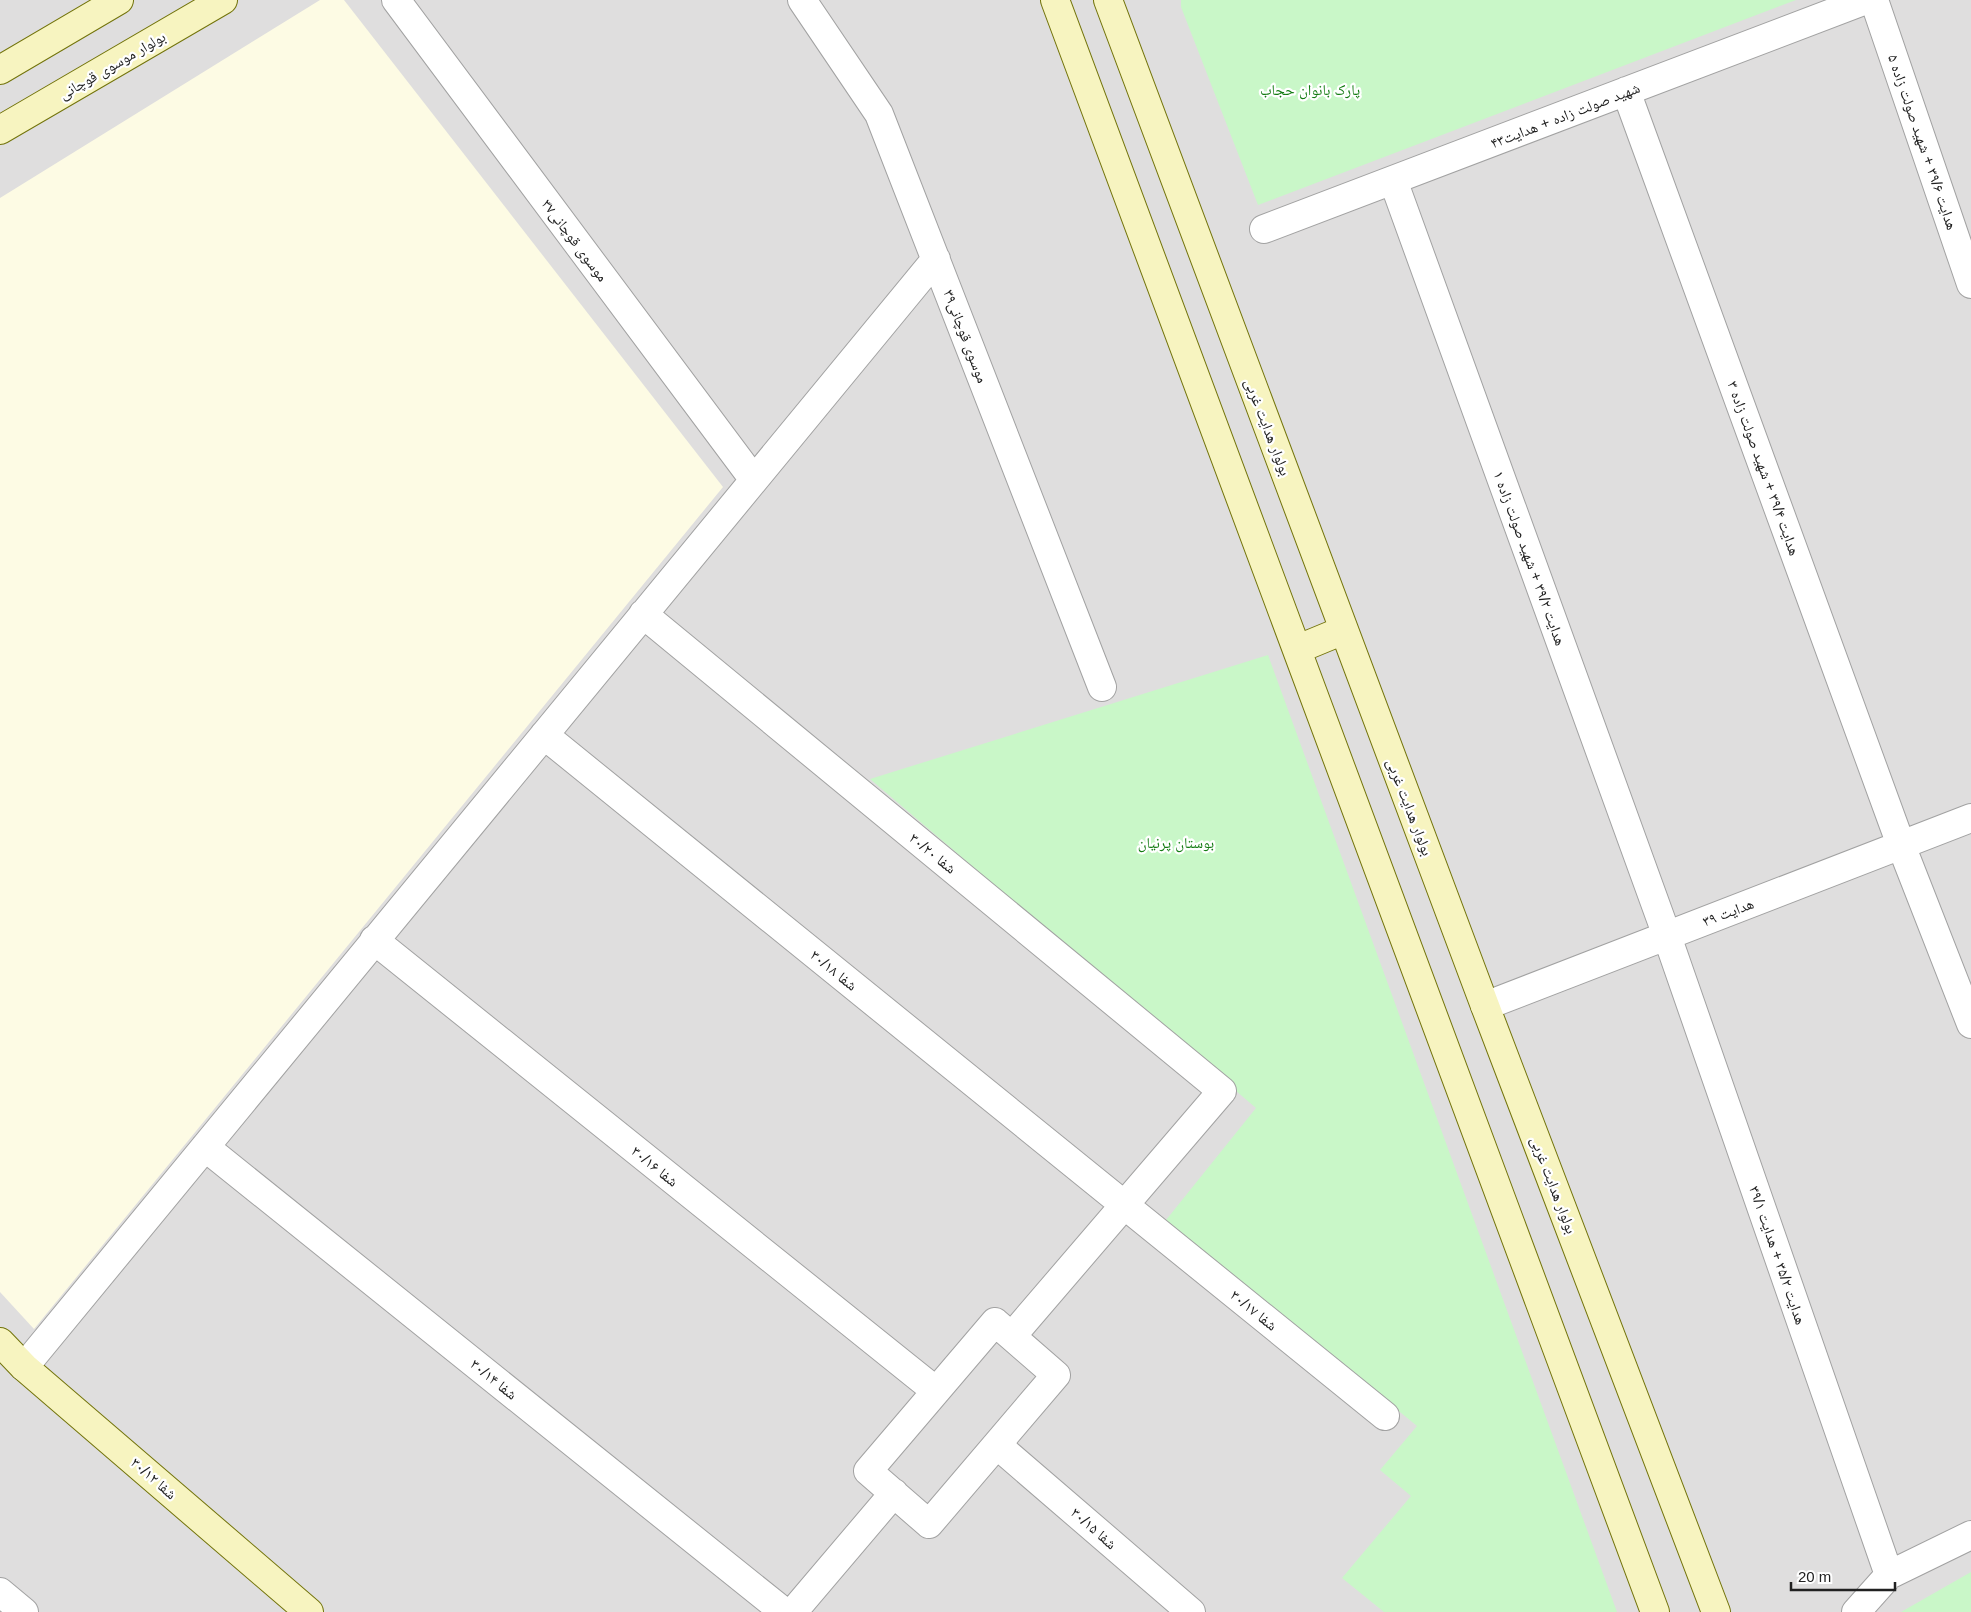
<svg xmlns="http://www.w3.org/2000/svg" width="1971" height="1612" font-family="Helvetica,'Noto Naskh Arabic',sans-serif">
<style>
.residential{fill:#dfdede}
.education{fill:#fdfbe4}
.park{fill:#c9f7c8}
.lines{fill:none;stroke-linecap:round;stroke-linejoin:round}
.street-casing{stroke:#a2a2a2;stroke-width:30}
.secondary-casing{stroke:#73740b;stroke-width:30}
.street{stroke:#fff;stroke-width:28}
.secondary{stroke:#f7f4c0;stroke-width:28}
.labels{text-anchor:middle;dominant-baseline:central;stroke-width:4.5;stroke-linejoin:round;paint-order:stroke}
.street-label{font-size:15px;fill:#212121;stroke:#fff}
.park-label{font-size:15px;fill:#137b12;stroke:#fff}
</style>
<rect width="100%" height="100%" fill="#f1ede8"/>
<path class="residential" d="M0,0H1971V1612H0Z"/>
<path class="education" d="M320,0H344L723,487L34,1329L0,1292V198Z"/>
<path class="park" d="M1181,0H1796L1258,205L1181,7Z
M1268,655L1617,1612H1384L1342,1578L1411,1496L1380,1470L1417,1426L1166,1220L1256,1108L870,779Z
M1971,1572V1612H1901Z"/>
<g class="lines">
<g class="street-casing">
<path id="street" d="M396,0L754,480
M802,0L879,114L1102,687
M1874,0L1971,284
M1626,91L1901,845L1971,1024
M1393,180L1667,936L1889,1575
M1264,229L1866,0
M643,614L1222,1091L1012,1336
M544,735L1385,1416
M374,940L936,1391
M1485,1006L1971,818
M205,1147L784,1612
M995,1322L1056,1375L929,1524L868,1471Z
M24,1367L936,259
M997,1445L1191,1612
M0,1592L24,1612
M793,1612L894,1493
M1856,1612L1889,1575L1971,1535"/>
</g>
<g class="secondary-casing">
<path id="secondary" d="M1055,0L1655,1612
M1108,0L1485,1006L1716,1612
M0,70L119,0
M0,130L223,0
M1298,649L1344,630
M0,1342L24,1367L309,1612"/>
</g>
<use href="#street" class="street"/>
<use href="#secondary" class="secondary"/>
</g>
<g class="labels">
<g class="street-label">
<text transform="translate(112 65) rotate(-30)">بولوار موسوی قوچانی</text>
<text transform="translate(1565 115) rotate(-21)">شهید صولت زاده + هدایت۴۳</text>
<text transform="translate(1923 142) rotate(71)">هدایت ۳۹/۶ + شهید صولت زاده ۵</text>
<text transform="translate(575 240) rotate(53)">موسوی قوچانی۳۷</text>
<text transform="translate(966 336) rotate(69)">موسوی قوچانی۳۹</text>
<text transform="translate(1268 427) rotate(69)">بولوار هدایت غربی</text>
<text transform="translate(1764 468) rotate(70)">هدایت ۳۹/۴ + شهید صولت زاده ۳</text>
<text transform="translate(1530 558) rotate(70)">هدایت ۳۹/۲ + شهید صولت زاده ۱</text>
<text transform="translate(1410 807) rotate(69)">بولوار هدایت غربی</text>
<text transform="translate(933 853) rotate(39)">شفا ۳۰/۲۰</text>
<text transform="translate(1728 912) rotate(-21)">هدایت ۳۹</text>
<text transform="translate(834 970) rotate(39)">شفا ۳۰/۱۸</text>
<text transform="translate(655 1166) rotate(39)">شفا ۳۰/۱۶</text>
<text transform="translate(1554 1185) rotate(69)">بولوار هدایت غربی</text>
<text transform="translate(1778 1255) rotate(71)">هدایت ۳۵/۲ + هدایت ۳۹/۱</text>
<text transform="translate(1254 1310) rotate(39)">شفا ۳۰/۱۷</text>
<text transform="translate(494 1379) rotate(39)">شفا ۳۰/۱۴</text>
<text transform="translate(154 1478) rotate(41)">شفا ۳۰/۱۲</text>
<text transform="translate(1094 1528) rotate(41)">شفا ۳۰/۱۵</text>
</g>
<g class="park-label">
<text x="1310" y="89">پارک بانوان حجاب</text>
<text x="1176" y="842">بوستان پرنیان</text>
</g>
</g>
<path d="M1791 1582v8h104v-8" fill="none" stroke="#212121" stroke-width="2.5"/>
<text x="1798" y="1582" font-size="15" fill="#212121" stroke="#ffffff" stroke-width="4" paint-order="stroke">20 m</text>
</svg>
